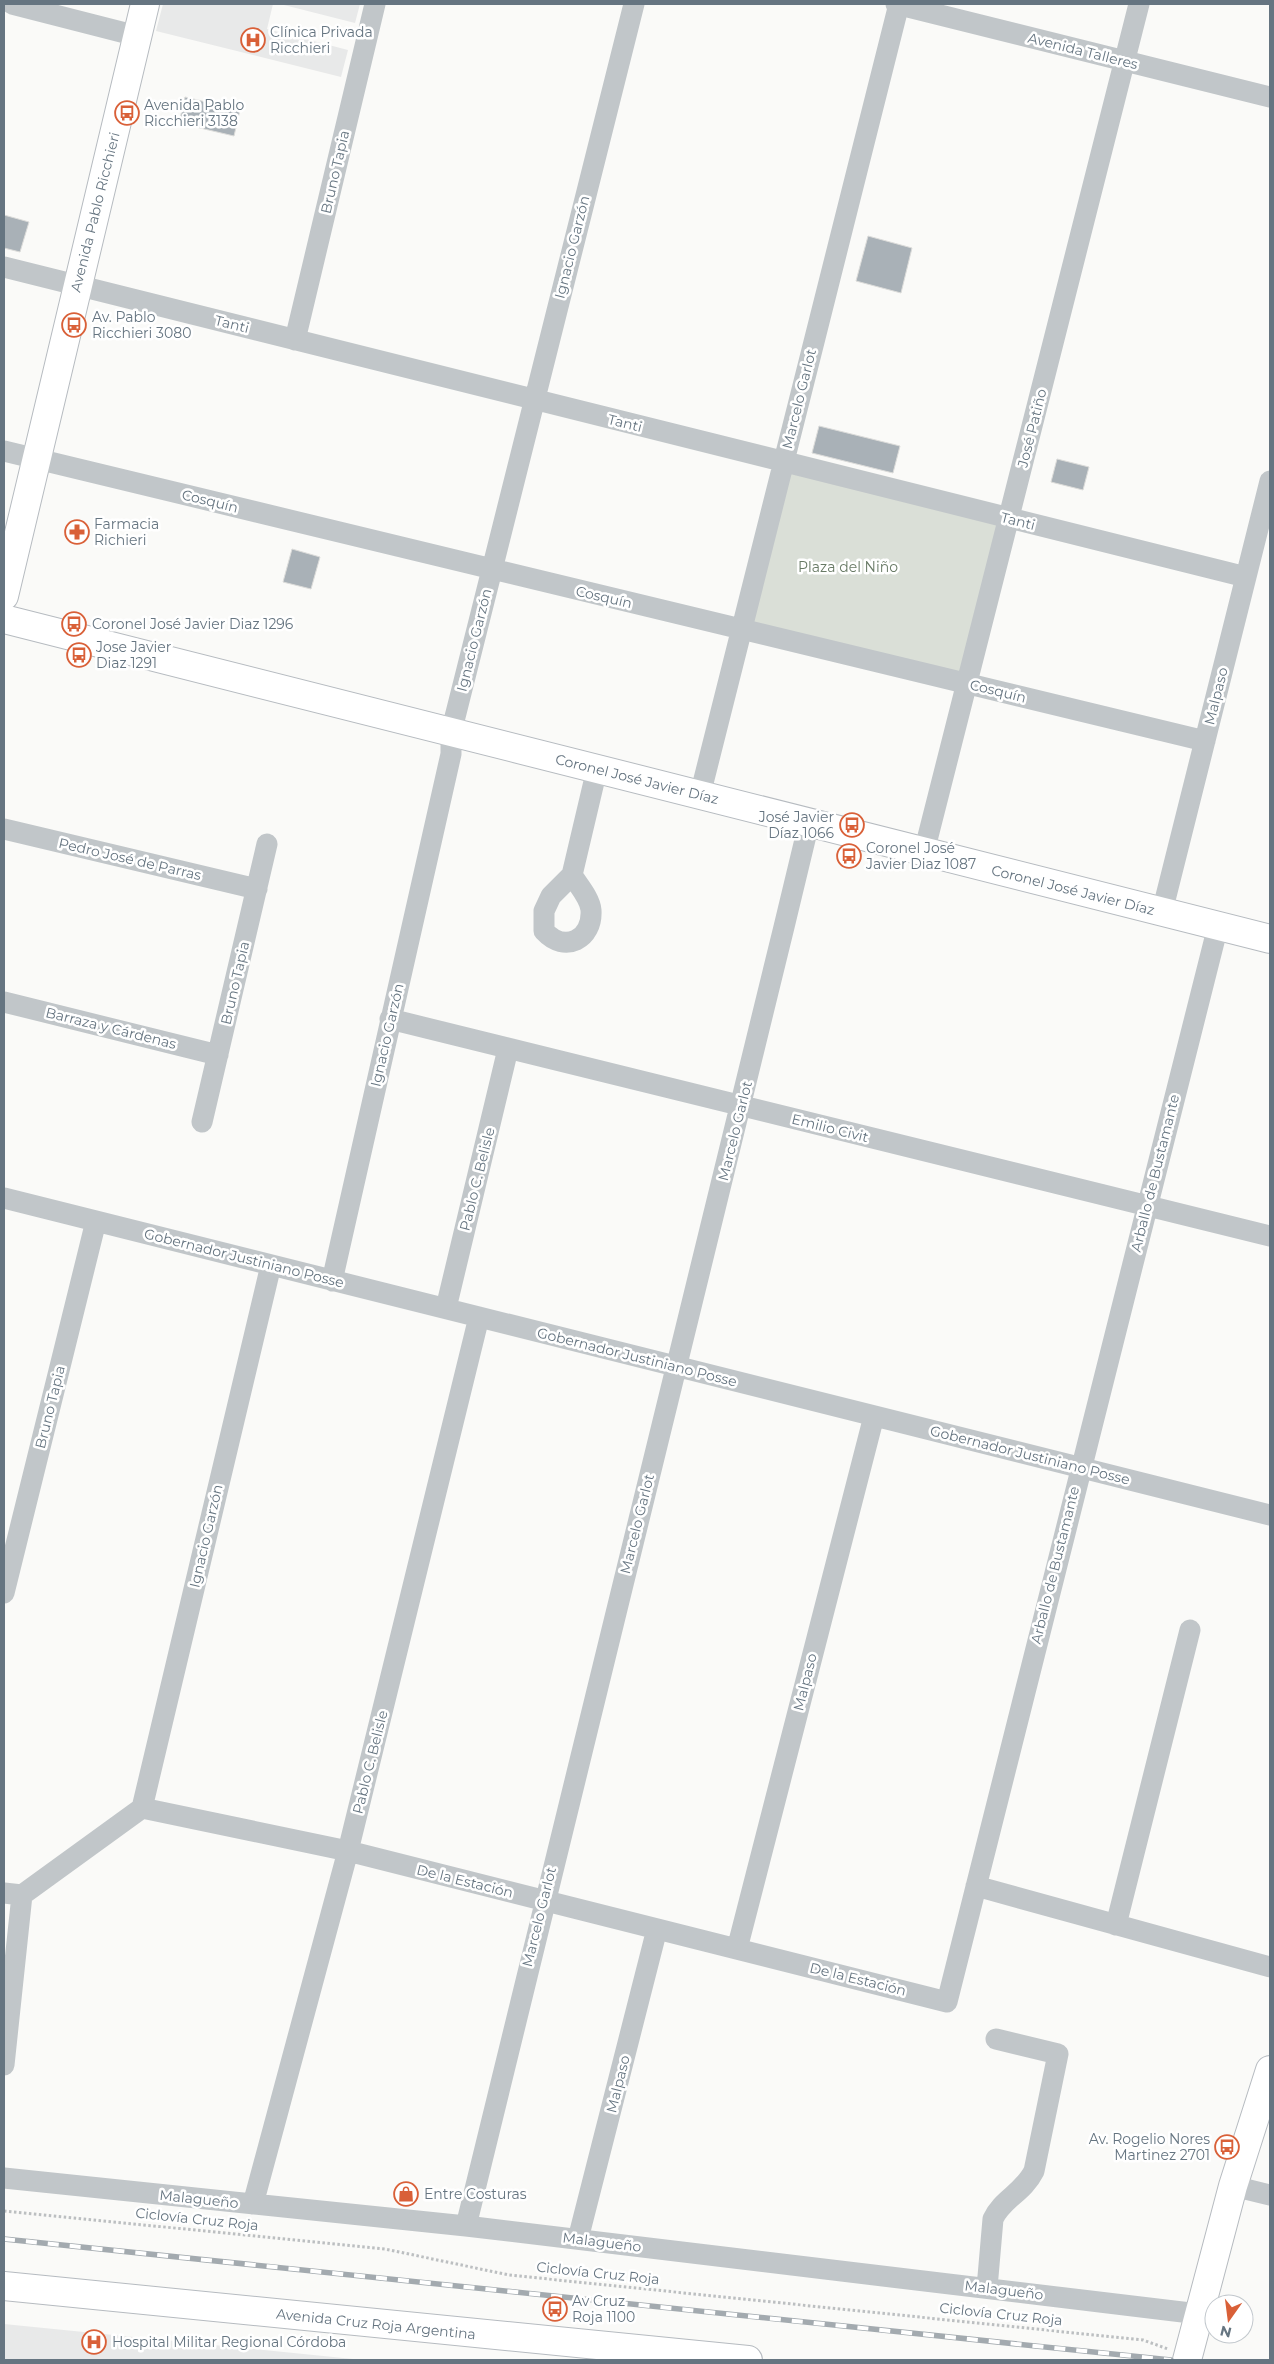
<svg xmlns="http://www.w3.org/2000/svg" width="1274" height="2364" font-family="Montserrat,sans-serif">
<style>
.built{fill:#e8e9e9}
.green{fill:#dadfd7}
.building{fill:#a9b1b7;stroke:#dcdcda}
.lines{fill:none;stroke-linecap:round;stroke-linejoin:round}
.secondary-casing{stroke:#b6bbc0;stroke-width:30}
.path{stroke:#bcbfc1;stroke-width:3;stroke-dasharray:2.5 2.5;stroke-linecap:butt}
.minor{stroke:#c1c6c9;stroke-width:21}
.secondary{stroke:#fff;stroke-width:28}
.rail-casing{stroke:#a3aaaf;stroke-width:5.5}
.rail{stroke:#fff;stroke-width:4;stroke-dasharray:11;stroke-linecap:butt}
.labels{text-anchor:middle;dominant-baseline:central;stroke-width:5;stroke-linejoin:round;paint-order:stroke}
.poi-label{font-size:14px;fill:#667581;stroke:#fff;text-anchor:start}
.street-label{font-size:14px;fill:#667581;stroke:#fff}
.park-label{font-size:14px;fill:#687a65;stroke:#fff}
</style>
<rect width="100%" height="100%" fill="#fafaf8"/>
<path class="built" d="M163,4H273L267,29L348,50L341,77L156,31Z
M280,4H360L355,23Z
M4,2324L363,2360H4Z"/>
<path class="green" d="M784,462L1009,519L967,684L741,629Z"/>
<path class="building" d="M185,97L240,110L234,136L179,123Z
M4,215L29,222L20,252L4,248Z
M868,236L912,248L901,293L856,281Z
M819,426L900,446L893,473L812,453Z
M1057,459L1089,467L1083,490L1051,482Z
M292,549L320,557L311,589L283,582Z"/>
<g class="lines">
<g class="secondary-casing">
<path id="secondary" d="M4,596L145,4
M4,619L1270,939
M4,2286L748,2360
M1187,2360L1233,2186L1270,2070"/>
</g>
<path class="path" d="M4,2211L385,2249L509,2275L1143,2340L1168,2349"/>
<path class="minor" d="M12,4L137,36
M896,4L1270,97
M4,267L1246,577
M295,340L375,4
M4,451L1205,741
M700,795L899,4
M4,829L257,889
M924,852L1139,4
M572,875C578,885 590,898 591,910C593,939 565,954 544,931V911L551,896L572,875L597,769
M1162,912L1270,481
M4,1002L218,1055
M390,1019L1270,1236
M202,1122L267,844
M4,1198L1270,1515
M332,1281L451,754V732L456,713L634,4
M446,1308L508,1049
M4,1593L96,1221
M142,1808L271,1265
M976,1886L1270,1967
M4,1893L22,1895L142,1808L348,1851L947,2002L1218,926
M1116,1925L1190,1630
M737,1949L874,1416
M4,2065L22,1895
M4,2178L466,2226L1199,2314
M1233,2186L1270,2195
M253,2204L348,1851L479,1317
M466,2226C577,1757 697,1291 809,823
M578,2239L657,1929
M987,2288L993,2219C1002,2199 1023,2193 1034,2171L1058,2054L996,2039"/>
<use href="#secondary" class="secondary"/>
<g class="rail-casing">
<path id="rail" d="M4,2239L1171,2360"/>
</g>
<use href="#rail" class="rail"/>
</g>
<defs>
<g id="hospital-ring" transform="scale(1.25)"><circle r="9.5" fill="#fff" stroke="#d96038" stroke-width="1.5"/><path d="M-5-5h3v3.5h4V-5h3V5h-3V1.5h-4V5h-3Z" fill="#d96038"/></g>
<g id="bus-ring" transform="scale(1.25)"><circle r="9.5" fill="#fff" stroke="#d96038" stroke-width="1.5"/><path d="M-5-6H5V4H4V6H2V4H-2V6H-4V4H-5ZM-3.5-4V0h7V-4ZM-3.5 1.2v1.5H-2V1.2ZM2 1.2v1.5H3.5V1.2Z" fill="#d96038"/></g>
<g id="pharmacy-ring" transform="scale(1.25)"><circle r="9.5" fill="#fff" stroke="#d96038" stroke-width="1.5"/><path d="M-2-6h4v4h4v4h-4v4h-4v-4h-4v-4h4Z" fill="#d96038"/></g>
<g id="shop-ring" transform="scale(1.25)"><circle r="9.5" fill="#fff" stroke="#d96038" stroke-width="1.5"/><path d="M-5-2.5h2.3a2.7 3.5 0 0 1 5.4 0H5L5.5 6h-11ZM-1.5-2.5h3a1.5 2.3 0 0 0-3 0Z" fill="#d96038"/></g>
</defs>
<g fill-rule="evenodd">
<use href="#hospital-ring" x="253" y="40"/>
<use href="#bus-ring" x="127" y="113"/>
<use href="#bus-ring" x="74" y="325"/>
<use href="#pharmacy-ring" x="77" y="532"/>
<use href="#bus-ring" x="74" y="624"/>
<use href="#bus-ring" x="79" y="655"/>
<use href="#bus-ring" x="852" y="825"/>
<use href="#bus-ring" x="849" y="856"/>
<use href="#bus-ring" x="1227" y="2147"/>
<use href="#shop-ring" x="406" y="2194"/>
<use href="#bus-ring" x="555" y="2309"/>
<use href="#hospital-ring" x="94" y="2342"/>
</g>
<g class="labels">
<g class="poi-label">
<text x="270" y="32">Clínica Privada<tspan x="270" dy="16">Ricchieri</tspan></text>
<text x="144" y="105">Avenida Pablo<tspan x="144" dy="16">Ricchieri 3138</tspan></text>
<text x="92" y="317">Av. Pablo<tspan x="92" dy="16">Ricchieri 3080</tspan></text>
<text x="94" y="524">Farmacia<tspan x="94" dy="16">Richieri</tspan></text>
<text x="92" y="624">Coronel José Javier Diaz 1296</text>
<text x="96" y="647">Jose Javier<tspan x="96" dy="16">Diaz 1291</tspan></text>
<text x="834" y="817" text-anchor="end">José Javier<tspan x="834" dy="16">Díaz 1066</tspan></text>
<text x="866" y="848">Coronel José<tspan x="866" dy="16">Javier Diaz 1087</tspan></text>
<text x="1210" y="2139" text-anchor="end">Av. Rogelio Nores<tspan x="1210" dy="16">Martinez 2701</tspan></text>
<text x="424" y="2194">Entre Costuras</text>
<text x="572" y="2301">Av Cruz<tspan x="572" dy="16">Roja 1100</tspan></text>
<text x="112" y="2342">Hospital Militar Regional Córdoba</text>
</g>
<g class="street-label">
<text transform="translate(1083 51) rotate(14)">Avenida Talleres</text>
<text transform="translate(335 172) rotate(-77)">Bruno Tapia</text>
<text transform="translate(95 212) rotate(-76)">Avenida Pablo Ricchieri</text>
<text transform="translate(572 247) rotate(-76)">Ignacio Garzón</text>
<text transform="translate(232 324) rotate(14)">Tanti</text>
<text transform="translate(799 399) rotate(-76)">Marcelo Garlot</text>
<text transform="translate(625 423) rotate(14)">Tanti</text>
<text transform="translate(1032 428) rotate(-76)">José Patiño</text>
<text transform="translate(210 501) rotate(14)">Cosquín</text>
<text transform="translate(1018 521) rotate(14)">Tanti</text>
<text transform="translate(604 597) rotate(13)">Cosquín</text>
<text transform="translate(474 640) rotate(-76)">Ignacio Garzón</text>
<text transform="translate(998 691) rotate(14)">Cosquín</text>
<text transform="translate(1216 696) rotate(-76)">Malpaso</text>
<text transform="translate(637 779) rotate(14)">Coronel José Javier Díaz</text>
<text transform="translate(130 859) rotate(13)">Pedro José de Parras</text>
<text transform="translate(1073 890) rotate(14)">Coronel José Javier Díaz</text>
<text transform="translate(235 983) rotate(-77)">Bruno Tapia</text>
<text transform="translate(111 1028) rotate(14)">Barraza y Cárdenas</text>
<text transform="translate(387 1035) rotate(-77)">Ignacio Garzón</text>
<text transform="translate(830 1128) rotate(14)">Emilio Civit</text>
<text transform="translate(735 1131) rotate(-76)">Marcelo Garlot</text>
<text transform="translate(1155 1173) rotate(-76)">Arballo de Bustamante</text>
<text transform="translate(477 1179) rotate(-76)">Pablo C. Belisle</text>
<text transform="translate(244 1258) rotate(14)">Gobernador Justiniano Posse</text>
<text transform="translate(637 1357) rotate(14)">Gobernador Justiniano Posse</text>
<text transform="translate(50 1407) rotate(-76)">Bruno Tapia</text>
<text transform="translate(1030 1455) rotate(14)">Gobernador Justiniano Posse</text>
<text transform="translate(637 1524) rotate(-76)">Marcelo Garlot</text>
<text transform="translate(206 1536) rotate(-77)">Ignacio Garzón</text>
<text transform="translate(1055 1565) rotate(-76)">Arballo de Bustamante</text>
<text transform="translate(805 1682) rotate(-76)">Malpaso</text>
<text transform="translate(370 1762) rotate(-76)">Pablo C. Belisle</text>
<text transform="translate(465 1881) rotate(14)">De la Estación</text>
<text transform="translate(539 1917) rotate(-76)">Marcelo Garlot</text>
<text transform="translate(858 1979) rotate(14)">De la Estación</text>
<text transform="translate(618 2084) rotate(-76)">Malpaso</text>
<text transform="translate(199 2199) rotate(6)">Malagueño</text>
<text transform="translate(197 2219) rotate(6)">Ciclovía Cruz Roja</text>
<text transform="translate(602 2242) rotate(7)">Malagueño</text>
<text transform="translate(598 2273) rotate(6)">Ciclovía Cruz Roja</text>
<text transform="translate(1004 2290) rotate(7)">Malagueño</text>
<text transform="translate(1001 2314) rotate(6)">Ciclovía Cruz Roja</text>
<text transform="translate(376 2324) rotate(6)">Avenida Cruz Roja Argentina</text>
</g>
<g class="park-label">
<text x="848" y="567">Plaza del Niño</text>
</g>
</g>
<rect width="1274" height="2364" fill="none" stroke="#667581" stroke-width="10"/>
<g transform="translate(1229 2319) rotate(194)"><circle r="24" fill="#ffffff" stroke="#c2c8cd"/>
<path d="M0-4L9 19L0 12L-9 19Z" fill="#d96038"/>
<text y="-8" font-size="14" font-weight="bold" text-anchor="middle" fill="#667581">N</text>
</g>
</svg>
